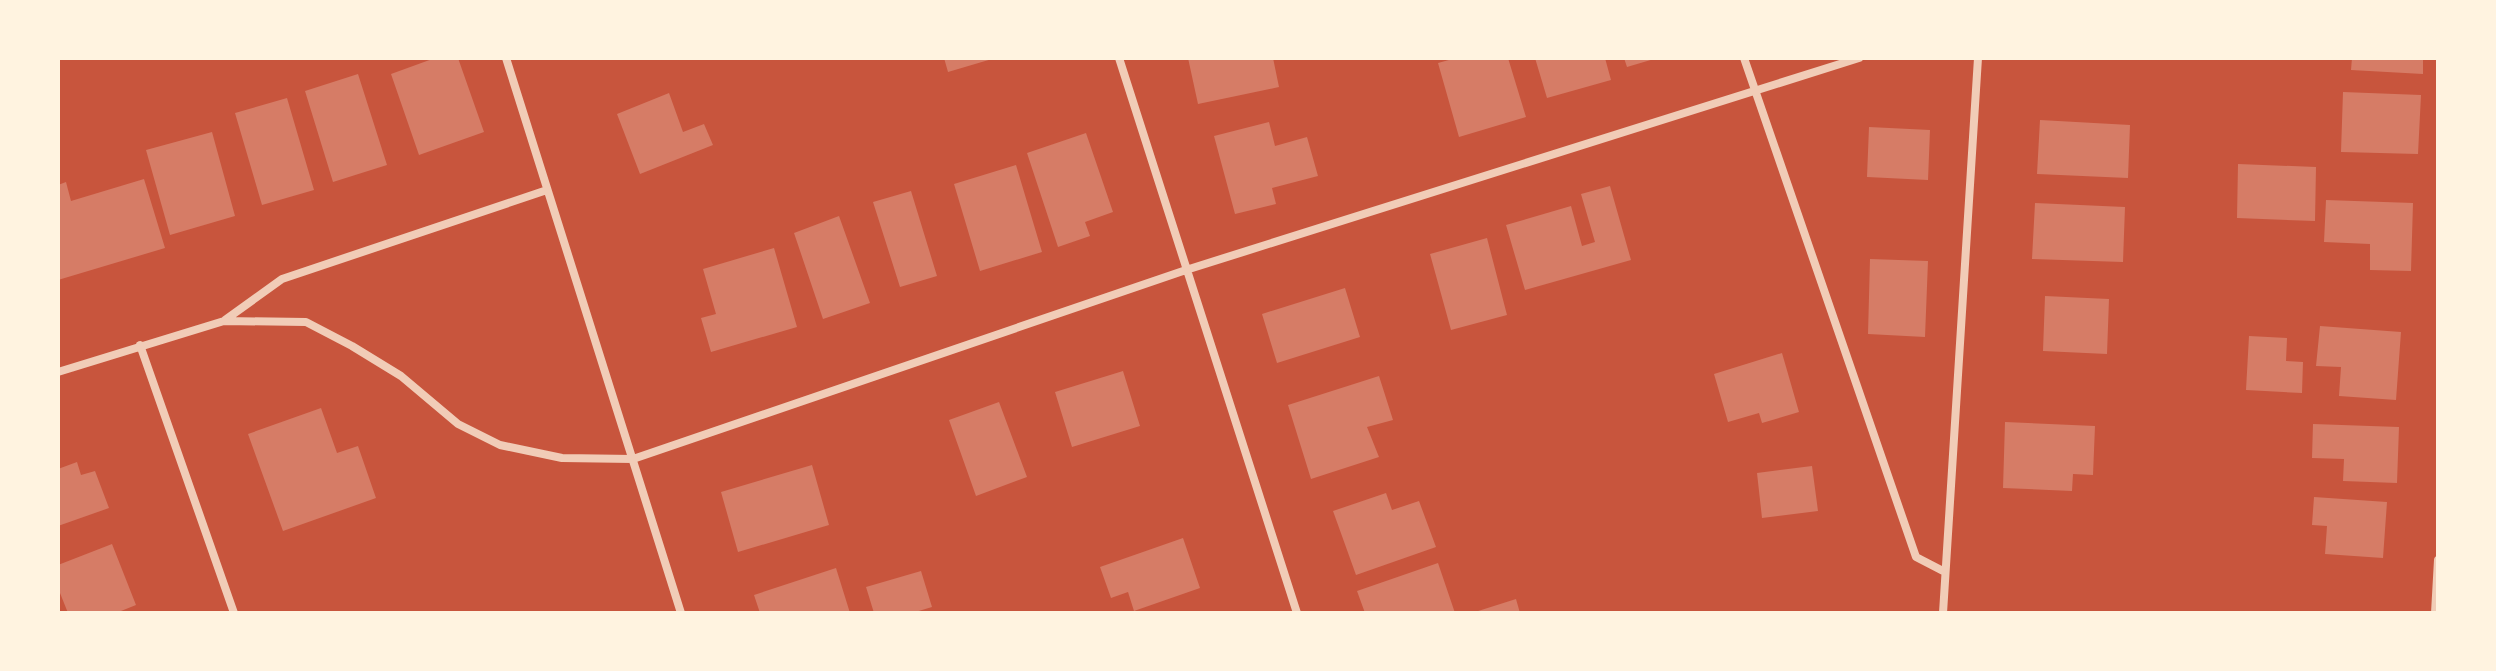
<svg xmlns="http://www.w3.org/2000/svg" width="2496" height="671" font-family="Commissioner,sans-serif">
<style>
.building{fill:#d67c66}
.lines{fill:none;stroke-linecap:round;stroke-linejoin:round}
.minor{stroke:#f1ccb7;stroke-width:8}
</style>
<rect width="100%" height="100%" fill="#c8553d"/>
<path class="building" d="M435,58H458L484,132L419,155L391,74Z
M944,58H992V59L948,72Z
M1188,58H1273L1279,87L1198,104Z
M1456,58H1508L1526,117L1459,137L1438,63Z
M1535,58H1605L1611,80L1547,98Z
M1624,58H1654V59L1627,67Z
M2352,58H2423V74L2351,70Z
M358,74L387,165L333,182L305,91Z
M2343,92L2421,95L2418,154L2341,152Z
M669,93L683,132L704,124L713,145L640,174L617,114Z
M287,98L314,190L262,205L235,113Z
M2040,120L2130,125L2128,178L2037,174Z
M1269,122L1275,146L1307,137L1318,176L1272,188L1276,204L1235,214L1214,136Z
M1869,127L1930,130L1928,180L1867,177Z
M212,132L235,216L170,235L146,150Z
M1086,133L1113,212L1085,222L1090,236L1058,247L1027,153Z
M2238,164L2316,167L2315,221L2237,218Z
M1016,165L1042,252L980,271L954,184Z
M144,179L165,248L58,280V185L66,182L71,201Z
M1610,186L1631,260L1525,290L1506,225L1571,206L1582,246L1595,242L1581,194Z
M911,191L937,276L900,287L873,202Z
M2326,200L2413,203L2411,271L2370,270V244L2324,242Z
M2035,203L2125,207L2123,262L2032,259Z
M839,216L870,303L823,319L794,233Z
M1487,238L1507,315L1451,330L1430,254Z
M774,248L797,327L711,352L701,318L716,314L703,269Z
M1870,259L1928,261L1925,337L1868,334Z
M1345,288L1360,337L1277,363L1262,314Z
M2045,296L2109,299L2107,354L2043,351Z
M2320,326L2401,332L2396,400L2339,396L2341,367L2316,366Z
M2249,336L2287,338L2286,361L2303,362L2302,393L2246,390Z
M1782,353L1799,412L1762,423L1759,413L1728,422L1714,374Z
M1123,371L1140,426L1072,447L1055,392Z
M1379,376L1393,420L1367,427L1379,457L1311,479L1288,405Z
M999,402L1027,477L976,496L949,420Z
M321,408L337,453L358,446L376,498L283,531L248,434Z
M2005,422L2095,426L2093,475L2073,474L2072,491L2003,488Z
M2313,424L2399,427L2397,483L2343,481L2344,459L2312,458Z
M77,462L81,475L95,471L109,508L58,526V469Z
M812,465L829,525L738,552L721,492Z
M1812,466L1818,511L1762,518L1757,473Z
M1386,493L1392,510L1419,501L1436,547L1356,575L1333,511Z
M2314,497L2387,502L2383,558L2325,554L2327,526L2312,525Z
M1183,538L1200,588L1134,611L1128,592L1111,598L1100,567Z
M112,544L136,605L116,613H68L58,588V565Z
M1438,563L1455,613H1365L1357,591Z
M836,568L850,613H760L754,595Z
M921,571L932,607L912,613H874L866,587Z
M1516,599L1520,613H1475V612Z"/>
<g class="lines">
<path class="minor" d="M506,58L681,613
M1119,58L1297,613
M1744,58L1916,557L1945,572
M225,320L282,279L547,190
M140,345L234,613
M58,372L224,321L306,322L352,346L401,376L458,424L500,445L562,458L633,459L1186,270L1859,58
M1943,613L1978,58
M2435,613L2438,560"/>
</g>
<rect width="2496" height="671" fill="none" stroke="#fff3e0" stroke-width="120"/>
</svg>
